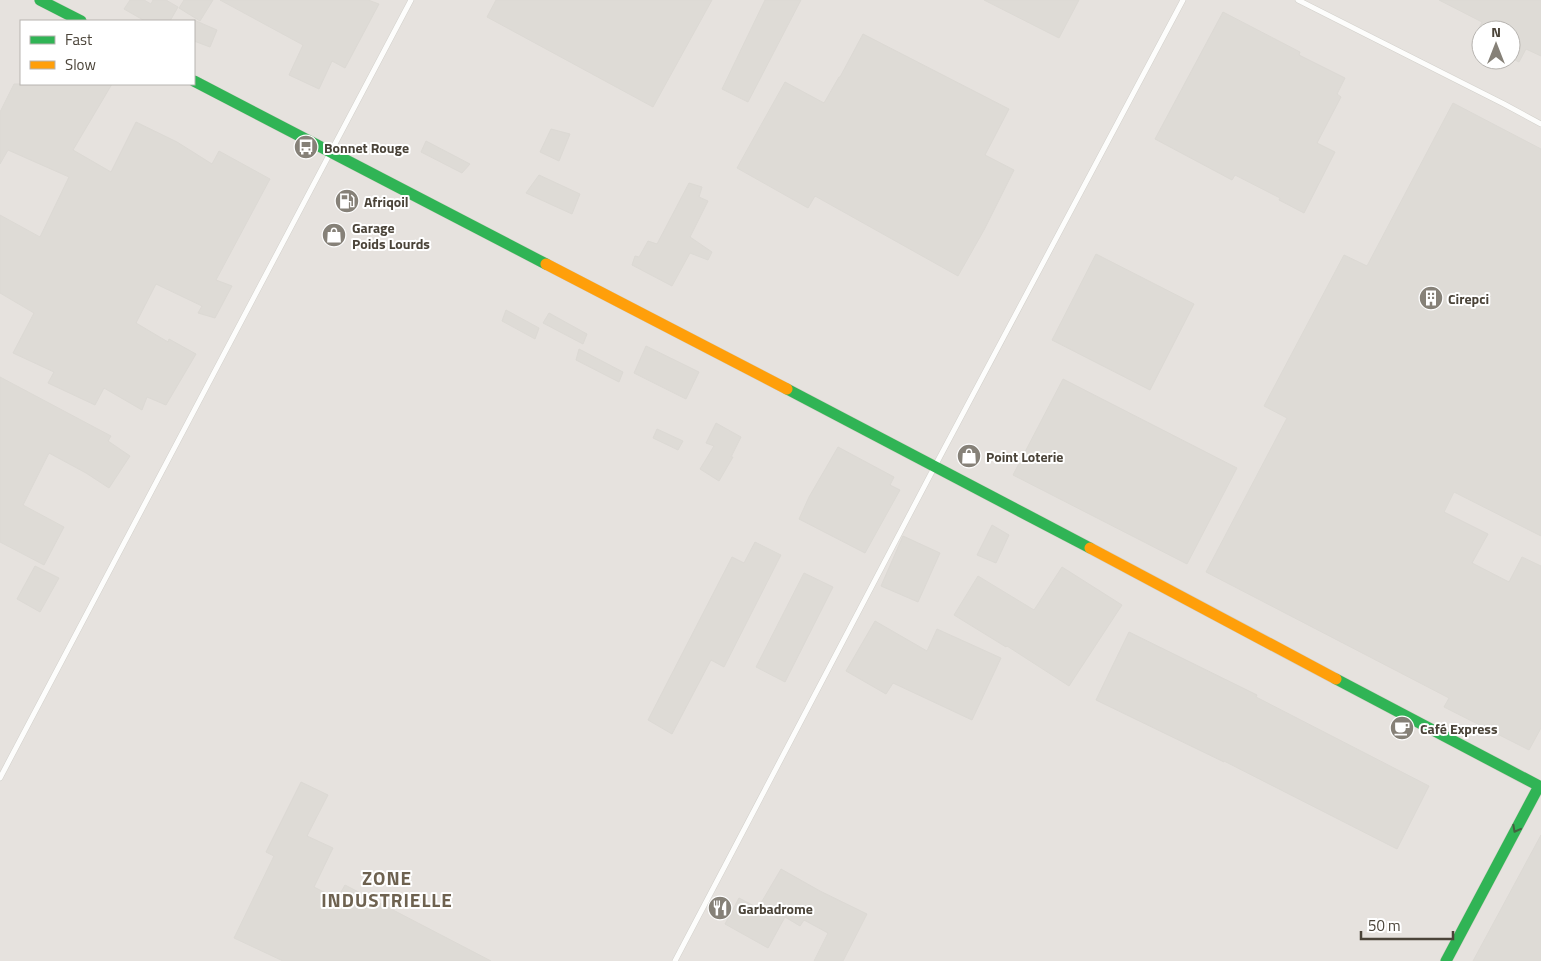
<svg xmlns="http://www.w3.org/2000/svg" width="1541" height="961" font-family="'Titillium Web',sans-serif">
<style>
.industrial{fill:#e6e2de;fill-rule:evenodd}
.building{fill:#dedbd6;stroke:#dcd9d4}
.lines{fill:none;stroke-linecap:round;stroke-linejoin:round}
.lane-casing{stroke:#d2d0cb;stroke-width:6}
.fast-casing{stroke:#d3cfc5;stroke-width:12}
.slow-casing{stroke:#d3cfc5;stroke-width:12}
.lane{stroke:#fdfdfc;stroke-width:5}
.fast{stroke:#30b455;stroke-width:11}
.slow{stroke:#ff9f0a;stroke-width:11}
.oneway{stroke:#446040}
.labels{text-anchor:middle;dominant-baseline:central;stroke-width:4;stroke-linejoin:round;paint-order:stroke}
.poi-label{font-size:14px;font-weight:bold;fill:#4b4439;stroke:#fff;text-anchor:start}
.district-label{font-size:19px;font-weight:bold;letter-spacing:1px;fill:#6e6250;stroke:#fff}
</style>
<rect width="100%" height="100%" fill="#f4f2ee"/>
<path class="industrial" d="M0,0H1541V961H0ZM21,21H194V84H21ZM1481,30H1511V60H1481Z"/>
<path class="building" d="M130,0H144L151,4L153,0H166L178,7L170,21H145L124,9Z
M184,0H213L200,21L179,8Z
M220,0H368L379,4L345,68L332,61L319,89L289,75L303,45Z
M496,0H712L653,107L487,17Z
M765,0H801L748,102L722,89Z
M984,0H1079L1059,38Z
M1439,0H1541V56L1526,49L1519,62L1511,58V30H1478L1482,22Z
M1223,12L1300,52L1299,55L1345,78L1337,94L1341,97L1317,143L1335,152L1304,213L1279,200L1280,198L1235,175L1232,180L1155,139Z
M194,20L217,30L210,47L194,41Z
M863,34L1009,109L985,155L1014,170L984,230L958,276L815,196L808,208L737,168L785,82L824,103L839,77H840Z
M14,84H112L73,150L111,172L136,122L177,142L212,164L219,151L270,179L216,280L232,286L215,318L198,313L202,306L156,284L136,323L168,342L169,339L196,354L166,405L147,397L142,410L104,388L95,405L48,383L54,372L13,353L34,313L0,293V215L40,237L69,177L8,150L0,164V112Z
M1453,103L1541,149V536L1454,492L1444,512L1488,534L1472,563L1509,582L1522,557L1541,566V728L1529,750L1444,707L1449,698L1206,572L1287,418L1264,406L1344,255L1367,266Z
M551,129L570,134L559,161L540,152Z
M426,141L470,164L462,173L421,152Z
M539,175L580,194L572,214L526,193Z
M689,183L702,187L699,197L708,201L690,237L712,252L708,260L690,253L672,286L632,265L635,256L639,257L648,241L657,244Z
M1096,254L1194,304L1150,390L1052,340Z
M506,310L539,328L535,339L502,321Z
M549,313L587,334L583,344L543,323Z
M646,346L699,372L686,399L634,373Z
M579,349L623,372L619,382L576,360Z
M0,377L111,436L108,441L130,456L109,488L86,473L49,453L23,505L64,527L44,565L0,542Z
M1063,379L1237,468L1187,564L1013,475Z
M716,423L741,437L731,457H733L719,481L700,469L714,446L706,443Z
M657,429L683,441L678,450L653,438Z
M838,447L894,477L890,485L900,490L865,553L799,519L809,497Z
M992,525L1009,535L996,563L977,555Z
M903,536L940,553L918,602L881,586Z
M755,542L781,555L724,667L711,660L672,734L648,720L732,557L744,563Z
M35,566L59,578L40,612L17,599Z
M1062,567L1122,605L1069,686L1007,646L1006,647L954,615L978,576L1034,610Z
M804,573L833,587L785,682L756,667Z
M875,621L927,651L937,629L1001,658L972,720L893,683L886,694L846,671Z
M1129,632L1257,695L1256,697L1429,786L1397,849L1224,761V762L1096,700Z
M301,782L328,795L307,836L333,848L314,887L337,899L345,885L491,961H283L234,938L274,856L266,852Z
M1541,835V961H1473Z
M781,869L820,891L867,914L843,961H814L828,933L804,920L800,926L785,917L768,948L725,924L739,898L758,908Z"/>
<g class="lines">
<g class="lane-casing">
<path id="lane" d="M1298,0L1504,104L1541,124
M0,778L411,0
M675,961L935,466L1183,0"/>
</g>
<g class="fast-casing">
<path id="fast" d="M40,0L81,21
M194,81L546,264
M787,389L1090,548
M1336,679L1541,787
M1446,961L1539,786"/>
</g>
<g class="slow-casing">
<path id="slow" d="M546,264L787,389
M1090,548L1336,679"/>
</g>
<use href="#lane" class="lane"/>
<use href="#fast" class="fast"/>
<use href="#slow" class="slow"/>
</g>
<defs><path id="oneway-chevron" d="M-2-3.5L2.5 0L-2 3.5" fill="none" stroke-width="1.6" stroke-linecap="round" stroke-linejoin="round" transform="scale(1.25)"/></defs>
<use class="oneway" href="#oneway-chevron" transform="translate(1516 829) rotate(118)"/>
<defs>
<g id="bus-disc" transform="scale(1.25)"><circle r="9.5" fill="#868178" stroke="#fff"/><path d="M-5-6H5V4H4V6H2V4H-2V6H-4V4H-5ZM-3.5-4V0h7V-4ZM-3.5 1.2v1.5H-2V1.2ZM2 1.2v1.5H3.5V1.2Z" fill="#fff"/></g>
<g id="fuel-disc" transform="scale(1.25)"><circle r="9.5" fill="#868178" stroke="#fff"/><path d="M-5.5-6h7V0h2V4h1.3V-2.5L3-4.5l.8-.8L6-3V5H2.5V1h-1V6h-7ZM-4.2-4.7v3.2H.2V-4.7Z" fill="#fff"/></g>
<g id="shop-disc" transform="scale(1.25)"><circle r="9.5" fill="#868178" stroke="#fff"/><path d="M-5-2.5h2.3a2.7 3.5 0 0 1 5.4 0H5L5.5 6h-11ZM-1.5-2.5h3a1.5 2.3 0 0 0-3 0Z" fill="#fff"/></g>
<g id="building-disc" transform="scale(1.25)"><circle r="9.5" fill="#868178" stroke="#fff"/><path d="M-4-6H4V6H1V3H-1V6H-4ZM-2.5-4.3h1.7v1.8h-1.7ZM.8-4.3h1.7v1.8H.8ZM-2.5-1h1.7V.8h-1.7ZM.8-1h1.7V.8H.8Z" fill="#fff"/></g>
<g id="cafe-disc" transform="scale(1.25)"><circle r="9.5" fill="#868178" stroke="#fff"/><path d="M-5.5-4.5H6V0H3Q3 3.5 0 3.5H-2.5Q-5.5 3.5-5.5 0ZM3-3.2v2h1.7v-2ZM-6 4.5H4V6H-6Z" fill="#fff"/></g>
<g id="restaurant-disc" transform="scale(1.25)"><circle r="9.5" fill="#868178" stroke="#fff"/><path d="M-5-6h1v4h1v-4h1v4h1v-4h1v5L-1.5 .5V6h-2V.5L-5-1ZM5-6V6H3V1.5H1.5Q1.5-4 5-6Z" fill="#fff"/></g>
</defs>
<g fill-rule="evenodd">
<use href="#bus-disc" x="306" y="147"/>
<use href="#fuel-disc" x="347" y="201"/>
<use href="#shop-disc" x="334" y="235"/>
<use href="#building-disc" x="1431" y="298"/>
<use href="#shop-disc" x="969" y="456"/>
<use href="#cafe-disc" x="1402" y="728"/>
<use href="#restaurant-disc" x="720" y="908"/>
</g>
<g class="labels">
<g class="poi-label">
<text x="324" y="147">Bonnet Rouge</text>
<text x="364" y="201">Afriqoil</text>
<text x="352" y="227">Garage<tspan x="352" dy="16">Poids Lourds</tspan></text>
<text x="1448" y="298">Cirepci</text>
<text x="986" y="456">Point Loterie</text>
<text x="1420" y="728">Café Express</text>
<text x="738" y="908">Garbadrome</text>
</g>
<g class="district-label">
<text x="387" y="877">ZONE<tspan x="387" dy="22">INDUSTRIELLE</tspan></text>
</g>
</g>
<rect x="20" y="20" width="175" height="65" fill="#ffffff" stroke="#b7b4b0"/>
<rect x="30" y="36" width="25" height="8" fill="#30b455" stroke="#b7b4b0"/>
<text x="65" y="45" font-size="15" fill="#4b4439">Fast</text>
<rect x="30" y="61" width="25" height="8" fill="#ff9f0a" stroke="#b7b4b0"/>
<text x="65" y="70" font-size="15" fill="#4b4439">Slow</text>
<g transform="translate(1496 45)"><circle r="24" fill="#ffffff" stroke="#b7b4b0"/>
<path d="M0-4L9 19L0 12L-9 19Z" fill="#868178"/>
<text y="-8" font-size="14" font-weight="bold" text-anchor="middle" fill="#4b4439">N</text>
</g>
<path d="M1361 931v8h92v-8" fill="none" stroke="#4b4439" stroke-width="2.5"/>
<text x="1368" y="931" font-size="15" fill="#4b4439" stroke="#ffffff" stroke-width="4" paint-order="stroke">50 m</text>
</svg>
